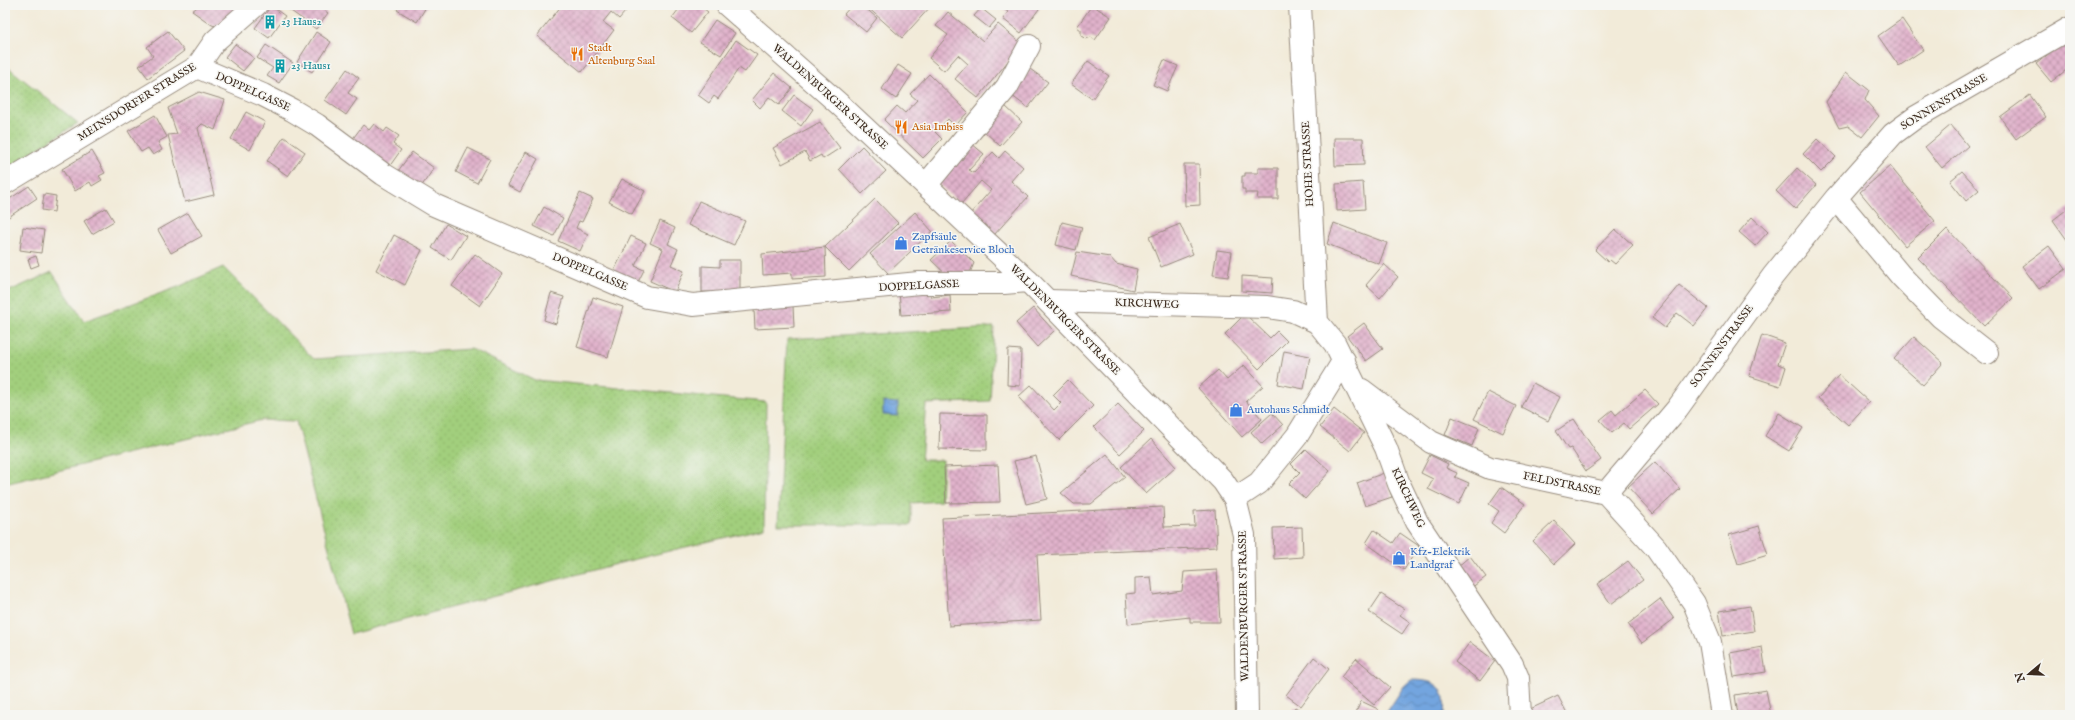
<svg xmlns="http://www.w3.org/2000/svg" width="2075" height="720" font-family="'IM FELL English',serif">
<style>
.grass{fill:url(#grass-dots);stroke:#6e7c4e}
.water{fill:url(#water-waves);stroke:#57687e}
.building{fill:url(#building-cross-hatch)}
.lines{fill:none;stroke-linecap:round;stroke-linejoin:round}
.minor-casing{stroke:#968a7c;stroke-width:24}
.major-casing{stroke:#968a7c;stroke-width:24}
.minor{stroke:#fff;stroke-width:22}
.major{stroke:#fff;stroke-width:22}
.labels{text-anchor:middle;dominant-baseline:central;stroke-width:3;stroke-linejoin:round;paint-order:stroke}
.culture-label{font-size:11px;fill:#0d838f;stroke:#f6f6f2;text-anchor:start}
.food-label{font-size:11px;fill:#c56008;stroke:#f6f6f2;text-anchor:start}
.street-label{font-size:11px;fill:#3b2a1e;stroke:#f6f6f2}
.shop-label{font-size:11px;fill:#366cbe;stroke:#f6f6f2;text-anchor:start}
</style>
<defs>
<pattern id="grass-dots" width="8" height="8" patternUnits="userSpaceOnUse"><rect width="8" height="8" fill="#a2cf7d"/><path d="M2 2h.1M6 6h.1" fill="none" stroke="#8cb26c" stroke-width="1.8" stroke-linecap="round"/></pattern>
<pattern id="water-waves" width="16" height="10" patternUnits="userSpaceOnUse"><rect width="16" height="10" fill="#73a5df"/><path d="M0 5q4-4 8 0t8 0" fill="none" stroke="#6087b4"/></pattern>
<pattern id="building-cross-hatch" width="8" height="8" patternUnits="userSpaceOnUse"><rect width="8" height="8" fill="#e1b3cc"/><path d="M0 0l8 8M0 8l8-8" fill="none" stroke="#b892a5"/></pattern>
</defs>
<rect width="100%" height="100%" fill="#f6f6f2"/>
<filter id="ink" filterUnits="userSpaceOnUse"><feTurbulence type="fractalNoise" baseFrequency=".025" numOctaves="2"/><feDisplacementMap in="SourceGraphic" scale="8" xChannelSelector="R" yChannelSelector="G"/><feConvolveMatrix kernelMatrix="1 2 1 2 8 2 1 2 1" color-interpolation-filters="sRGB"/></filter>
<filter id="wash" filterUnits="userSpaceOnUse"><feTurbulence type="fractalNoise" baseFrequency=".012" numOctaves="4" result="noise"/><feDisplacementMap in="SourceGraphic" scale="16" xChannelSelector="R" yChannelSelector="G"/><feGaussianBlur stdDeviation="0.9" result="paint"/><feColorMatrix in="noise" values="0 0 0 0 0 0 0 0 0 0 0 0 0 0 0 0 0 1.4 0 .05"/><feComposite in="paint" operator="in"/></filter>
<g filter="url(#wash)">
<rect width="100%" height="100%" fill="#f2ebd9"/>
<path class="grass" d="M5,65L78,123L5,169Z
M223,267L314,359L471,349L535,380L766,402L764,528L628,561L351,634L296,421L262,420L5,484V293L52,272L84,321L178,287Z
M994,327L990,401L926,404L921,460H943L941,501L911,503V525H778L787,339Z"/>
<path class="water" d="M883,402L898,403V416L883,415Z
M1411,680C1438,680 1447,687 1444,715H1385L1404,686Z"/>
<g id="blocks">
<path class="building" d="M200,5H241L217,26L212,25L192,11Z
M285,5H317L328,13L316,29L284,6Z
M400,5H431V6L426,7L417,22L397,10Z
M562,5H631L619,19L611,12L603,22L614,30L582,72L537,36Z
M682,5H699L708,12L691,33L672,18Z
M852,5H862L877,18L866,32L844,14Z
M865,5H932L902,38Z
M999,5H1042L1021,33L1003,19L1008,12Z
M1092,5L1111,17L1095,40L1091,37L1086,39L1081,36V30L1077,27Z
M271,6L285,16L269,38L255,28Z
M981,8L996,20L989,28L974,16Z
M948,12L983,41L998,24L1022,44L978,98L955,79L968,64L958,55L944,71L929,58L948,35L936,26Z
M1902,19L1923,50L1899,66L1878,36Z
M715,20L735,33L721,55L700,42Z
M168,31L184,51L148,78L139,66L153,56L147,47Z
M316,32L331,42L312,72L297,62Z
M736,40L757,55L745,72L739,68L718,99L714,96L709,103L698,95Z
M2062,43L2070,53V67L2051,82L2036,64Z
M235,44L254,58L243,71L225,57Z
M266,45L293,63L279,83L267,76L273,68L257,58Z
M1164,60L1178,66L1167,91L1153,85Z
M1088,61L1109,76L1092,99L1071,84Z
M898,65L912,74L896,99L882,89Z
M347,69L359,78L348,93L357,99L346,115L325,100Z
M1030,69L1048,82L1028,108L1011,95Z
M1846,72L1869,90L1865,100L1879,116L1862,137L1848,126L1839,128L1826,102Z
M774,73L792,88L779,105L769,97L760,108L752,100Z
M929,74L968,112L955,126L948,119L935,132L942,139L923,158L884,120L897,106L905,113L917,100L910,94Z
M199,92L225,100L215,130L202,124L198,128L214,195L185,202L168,135L177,134L168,108Z
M794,95L813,109L801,126L782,111Z
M2030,95L2046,117L2016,139L2000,117Z
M1004,105L1022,122L1000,146L982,129Z
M246,112L265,122L250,150L231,139Z
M155,115L167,137L158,142L162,150L153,155L148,148L141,152L128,131Z
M820,122L840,148L823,159L821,155L810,161L805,152L782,164L773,148Z
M374,124L384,132L387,128L399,136L393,144L401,150L389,167L351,141L363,125L369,130Z
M1951,125L1968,146L1942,168L1925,147Z
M284,137L305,152L288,176L267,161Z
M1334,138H1363L1364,165L1335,166Z
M1817,139L1836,157L1821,172L1803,154Z
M971,143L984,154L969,170L974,173L993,152L999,158L1005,151L1023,167L1011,181L1028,197L994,235L970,214L991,190L981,181L961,204L936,182Z
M862,146L886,171L862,194L839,169Z
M468,148L490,159L477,183L456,172Z
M92,151L105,173L99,176L102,180L92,186L90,182L75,191L62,169Z
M412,152L434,168L421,187L398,171Z
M526,152L538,159L520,192L507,185Z
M1184,164H1199L1200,205L1185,206Z
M1890,166L1935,221L1905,246L1860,192Z
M1258,168H1278V199H1257L1258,193H1245V189H1242V176H1245V173H1258Z
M1797,168L1816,185L1795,209L1776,191Z
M1962,171L1979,190L1966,201L1950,181Z
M622,179L645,191L632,214L609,202Z
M1363,182L1365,209L1337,211L1336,184Z
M29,186L37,198L7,218L5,202Z
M580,193L593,199L582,222L579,221L576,228L588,234L580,251L558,241Z
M44,194L56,196L54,212L42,210Z
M875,199L898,223L849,271L825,247Z
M699,201L745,221L734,245L688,225Z
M544,207L563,218L554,236L534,226Z
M2070,207V244L2053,220Z
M106,208L114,221L92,234L84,221Z
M915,212L932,231L888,273L870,254Z
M188,213L202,236L171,253L158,230Z
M1752,217L1768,232L1755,246L1739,232Z
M660,221L675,228L668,244L678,249L671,265L684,271L675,292L650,281L663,249L650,243Z
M1062,222L1082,227L1076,250L1056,245Z
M1334,223L1387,243L1379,264L1327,244Z
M446,224L466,236L451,260L432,248Z
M1180,224L1193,254L1161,267L1149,237Z
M23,227L44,230L41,253L20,250Z
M1615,229L1633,245L1615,264L1610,260L1608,262L1595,250Z
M1947,229L2013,298L1984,326L1918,258Z
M394,235L422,250L405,285L376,270Z
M631,236L646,243L635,266L644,270L637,284L613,273Z
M951,241L974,263L967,280L953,281L931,260Z
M2049,246L2066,269L2039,289L2022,266Z
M825,247L826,277L792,279V273L763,275L762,254Z
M1217,250L1232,252L1228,277L1213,275Z
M1077,252L1110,257L1116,264L1137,269L1133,290L1071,276Z
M475,254L502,274L480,306L452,286Z
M36,256L39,265L31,268L28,259Z
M720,260H740V292H702V266L720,267Z
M1384,264L1398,277L1380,298L1366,285Z
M1242,276L1273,278L1272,293L1242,291Z
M1679,285L1708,308L1694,326L1677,313L1665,328L1652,318Z
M930,289L931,297L950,295L951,312L901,315L899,292Z
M551,293L564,297L556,324L544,320Z
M593,297L623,307L608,357L577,347Z
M793,306L794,327L755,329L754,309Z
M1033,308L1054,331L1037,347L1016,323Z
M1245,314L1270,338L1277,331L1287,341L1259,369L1225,334Z
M1364,323L1383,349L1366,361L1347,336Z
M1762,335L1785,343L1778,364L1786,367L1780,386L1749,376Z
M1914,337L1943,363L1923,385L1894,359Z
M1008,349L1021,350L1020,386L1007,385Z
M1284,351L1310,356L1304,389L1278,384Z
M1244,365L1263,386L1246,401L1262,419L1242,437L1198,388L1218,370L1227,380Z
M1839,375L1869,402L1848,425L1818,398Z
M1068,380L1093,406L1059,440L1018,397L1031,385L1054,410L1061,403L1053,395Z
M1533,383L1560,397L1548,421L1521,407Z
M1645,390L1658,404L1629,429L1624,423L1612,433L1600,420L1612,410L1616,415Z
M1488,392L1516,406L1503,433L1474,419Z
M1118,404L1144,431L1120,454L1094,427Z
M1334,409L1364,433L1350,451L1320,427Z
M1272,413L1283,425L1262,444L1251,432Z
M1779,413L1803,428L1789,451L1765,436Z
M940,414L987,415V450L939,449Z
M1452,417L1479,428L1472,446L1445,435Z
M1574,419L1601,460L1586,471L1571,448L1568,449L1556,431Z
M1151,439L1176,467L1146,494L1121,467Z
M1306,449L1330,471L1305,499L1289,484L1300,473L1291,464Z
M1107,454L1125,477L1091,504H1074L1061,493Z
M1430,455L1448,464L1446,468L1457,473L1455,477L1469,483L1459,504L1428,489L1433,479L1421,473Z
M1036,456L1047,499L1026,504L1014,461Z
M1655,462L1680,489L1653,514L1628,487Z
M998,465L1000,502L946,503L944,467Z
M1384,473L1392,497L1365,506L1357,483Z
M1501,487L1525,504L1504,533L1491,523L1499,511L1489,504Z
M1163,507L1164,527L1195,526L1194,511L1215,510L1217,547L1037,555L1041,620L949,626L942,518Z
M1554,521L1575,544L1554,564L1533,541Z
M1759,526L1768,555L1738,564L1729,535Z
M1302,527L1303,557L1274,559L1273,528Z
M1374,530L1393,543L1400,533L1419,546L1404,570L1366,543Z
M1470,556L1486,577L1471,588L1456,568Z
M1628,561L1643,580L1611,604L1597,584Z
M1217,570L1220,622H1190V617L1128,624L1126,594L1135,593V578L1151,577L1153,595L1182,591L1184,572Z
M1381,594L1404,609L1400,615L1410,622L1402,634L1369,612Z
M1660,599L1674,619L1642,643L1628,624Z
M1750,606L1754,631L1723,636L1719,611Z
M1470,642L1495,661L1480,681L1455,662Z
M1762,647L1766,672L1734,677L1730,653Z
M1314,657L1329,669L1301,706L1286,695Z
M1356,658L1390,687L1374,705L1341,677Z
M1766,690L1771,715H1738L1735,695Z
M1558,696L1568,715H1528L1526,711Z
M1361,701L1378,709L1376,715H1355Z
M1295,707L1308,715H1290Z"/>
</g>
</g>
<g filter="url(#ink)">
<use href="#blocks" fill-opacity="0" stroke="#968a7c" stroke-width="1"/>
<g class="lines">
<g class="minor-casing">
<path id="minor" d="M1300,5L1317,322
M197,67L263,95L292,110L317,125L383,174L434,205L647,297L693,305L919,283H1004L1028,281
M5,183L197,67L215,41L256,5
M926,185L1007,87L1029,46
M1836,198L1901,276L1941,317L1987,353
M1048,301L1267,307L1293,311L1317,322L1335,344L1386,448L1399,484L1417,522L1512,664L1518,678L1520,715
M1362,390L1431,442L1490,468L1606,493L1656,548L1694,603L1710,642L1722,715
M1606,493L1677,409L1773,276L1836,198L1893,134L1916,117L2070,28
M1235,499L1259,483L1297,436L1344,360"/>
</g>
<g class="major-casing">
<path id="major" d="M727,5L838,103L1028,281L1223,481L1235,499L1244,535L1247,715"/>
</g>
<use href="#minor" class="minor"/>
<use href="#major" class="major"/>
</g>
</g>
<defs>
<g id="building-bare" transform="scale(1.08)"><path d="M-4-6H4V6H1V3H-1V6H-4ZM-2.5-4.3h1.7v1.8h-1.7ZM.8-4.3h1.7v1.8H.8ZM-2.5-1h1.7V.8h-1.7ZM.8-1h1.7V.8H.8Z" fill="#0f9aa8" stroke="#f6f6f2" stroke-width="2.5" paint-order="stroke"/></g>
<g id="restaurant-bare" transform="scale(1.08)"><path d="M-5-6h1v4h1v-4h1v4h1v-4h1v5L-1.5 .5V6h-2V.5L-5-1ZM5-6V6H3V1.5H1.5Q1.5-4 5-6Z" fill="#e8710a" stroke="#f6f6f2" stroke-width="2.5" paint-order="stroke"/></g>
<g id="shop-bare" transform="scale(1.08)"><path d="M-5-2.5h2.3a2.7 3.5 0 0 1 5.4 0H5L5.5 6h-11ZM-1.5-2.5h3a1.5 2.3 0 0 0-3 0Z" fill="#3f7fe0" stroke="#f6f6f2" stroke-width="2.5" paint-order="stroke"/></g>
</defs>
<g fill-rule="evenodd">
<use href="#building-bare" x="270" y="22"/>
<use href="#restaurant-bare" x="577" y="54"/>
<use href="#building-bare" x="280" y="66"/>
<use href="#restaurant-bare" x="901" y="127"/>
<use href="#shop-bare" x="901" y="243"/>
<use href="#shop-bare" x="1236" y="410"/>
<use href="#shop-bare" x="1399" y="558"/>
</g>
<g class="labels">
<g class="culture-label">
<text x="281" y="22">23 Haus2</text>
<text x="291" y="66">23 Haus1</text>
</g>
<g class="food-label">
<text x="588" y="48">Stadt<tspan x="588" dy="13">Altenburg Saal</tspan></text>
<text x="912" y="127">Asia Imbiss</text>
</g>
<g class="street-label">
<text transform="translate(253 92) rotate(24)">DOPPELGASSE</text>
<text transform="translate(830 97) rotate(42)">WALDENBURGER STRASSE</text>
<text transform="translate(137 102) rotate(-32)">MEINSDORFER STRASSE</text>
<text transform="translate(1944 102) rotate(-31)">SONNENSTRASSE</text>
<text transform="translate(1308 164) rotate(-93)">HOHE STRASSE</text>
<text transform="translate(590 272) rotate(23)">DOPPELGASSE</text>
<text transform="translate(919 286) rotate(-3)">DOPPELGASSE</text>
<text transform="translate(1147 304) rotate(2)">KIRCHWEG</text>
<text transform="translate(1065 320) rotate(45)">WALDENBURGER STRASSE</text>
<text transform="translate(1722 346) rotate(-54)">SONNENSTRASSE</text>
<text transform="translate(1562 484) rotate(12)">FELDSTRASSE</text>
<text transform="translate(1408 498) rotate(65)">KIRCHWEG</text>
<text transform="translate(1244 606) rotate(-91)">WALDENBURGER STRASSE</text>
</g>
<g class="shop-label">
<text x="912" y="237">Zapfsäule<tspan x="912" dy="13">Getränkeservice Bloch</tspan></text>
<text x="1247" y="410">Autohaus Schmidt</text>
<text x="1410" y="552">Kfz-Elektrik<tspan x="1410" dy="13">Landgraf</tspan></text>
</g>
</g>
<rect width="2075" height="720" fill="none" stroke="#f6f6f2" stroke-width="20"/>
<g transform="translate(2029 674) rotate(251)" stroke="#f6f6f2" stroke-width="3" paint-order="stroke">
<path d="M0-3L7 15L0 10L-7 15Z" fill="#3b2a1e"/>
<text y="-6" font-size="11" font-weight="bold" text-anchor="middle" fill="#3b2a1e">N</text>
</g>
</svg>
